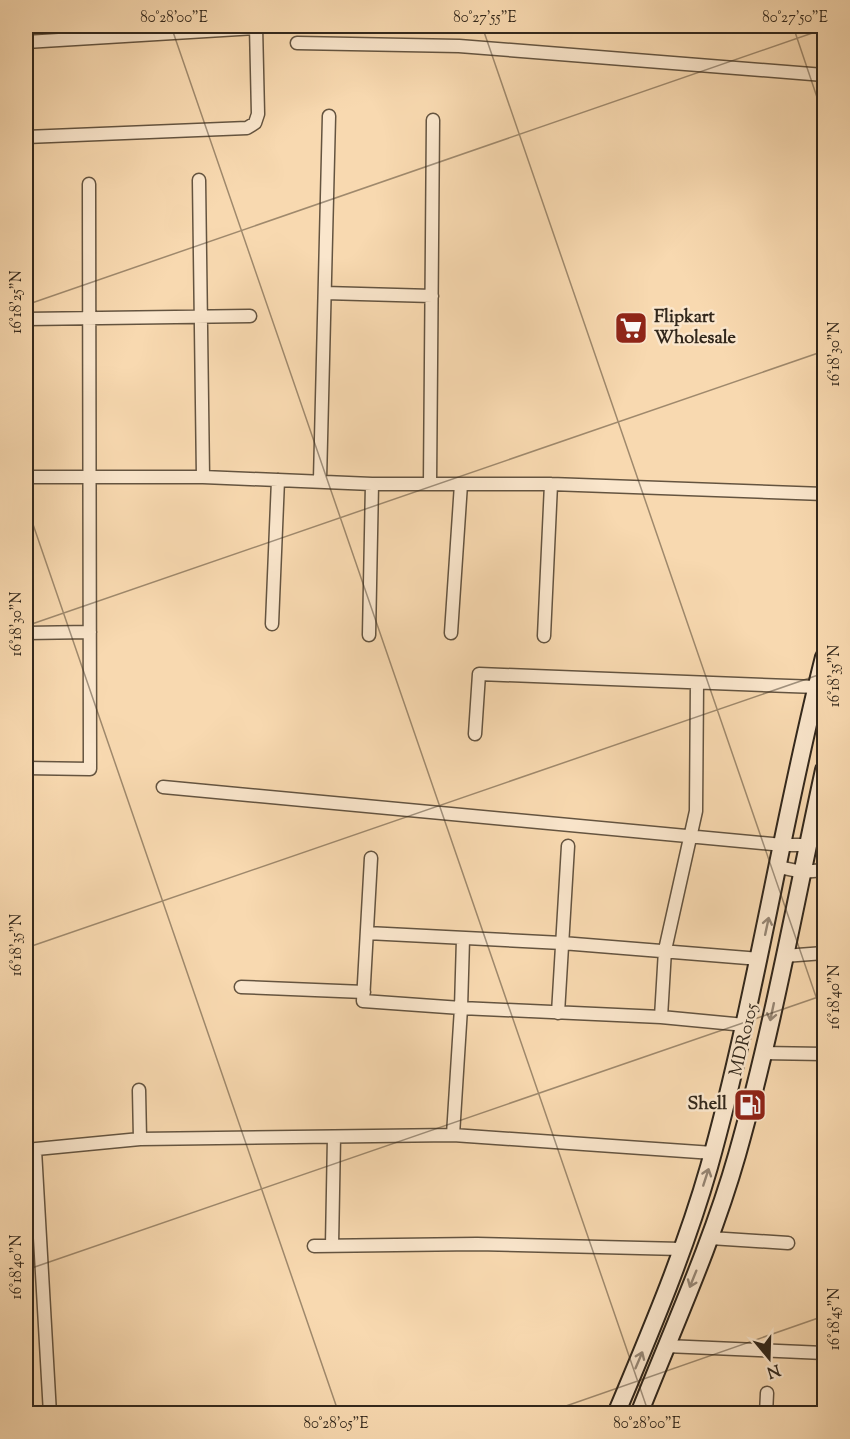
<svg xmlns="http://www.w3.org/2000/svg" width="850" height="1439" font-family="'Sorts Mill Goudy',serif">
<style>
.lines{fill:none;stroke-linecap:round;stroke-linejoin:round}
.minor-casing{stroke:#645440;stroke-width:15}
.secondary-casing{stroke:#32271b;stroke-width:20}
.minor{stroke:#fae6cc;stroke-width:12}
.secondary{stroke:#fae6cc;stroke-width:16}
.oneway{stroke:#968674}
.ticks{fill:none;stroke:#32271b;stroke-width:1.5;stroke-opacity:0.45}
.labels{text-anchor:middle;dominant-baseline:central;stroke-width:5;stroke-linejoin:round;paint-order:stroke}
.poi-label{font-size:18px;font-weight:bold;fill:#32271b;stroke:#fae6cc;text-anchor:start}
.street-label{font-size:18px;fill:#32271b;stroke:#fae6cc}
.neatline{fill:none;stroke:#32271b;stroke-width:2}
.ticks-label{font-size:15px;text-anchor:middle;fill:#32271b}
</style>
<rect width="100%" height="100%" fill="#f8d9b0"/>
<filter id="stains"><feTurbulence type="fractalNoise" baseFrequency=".00333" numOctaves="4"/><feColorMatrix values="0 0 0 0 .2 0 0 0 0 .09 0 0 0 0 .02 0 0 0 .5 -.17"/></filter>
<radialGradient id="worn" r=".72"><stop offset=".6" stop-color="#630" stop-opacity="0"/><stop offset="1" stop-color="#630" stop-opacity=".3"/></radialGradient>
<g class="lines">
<g class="minor-casing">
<path id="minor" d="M26,42L256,28
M297,43L459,46L824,75
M26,137L247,128L255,123L258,114L256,26
M199,180L203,477
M325,293L432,296
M26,319L250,316
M26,477H203L372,484H551L824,494
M320,480L329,116
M430,484L433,120
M272,624L278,480
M26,633L90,632
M451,633L461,484
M369,635L372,484
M544,636L551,484
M475,734L479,674L817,687
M26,768L90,769L89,184
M163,787L783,845H808
M371,858L363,1001L461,1008L463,939
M779,867L802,872L824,870
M367,933L562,943L760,959
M784,956L824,953
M241,987L364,992
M558,1013L568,846
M661,1017L665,950L696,811L697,683
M762,1053L824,1054
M139,1090L140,1139
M453,1135L461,1008L661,1017L745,1025
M26,1150L140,1139L453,1135L713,1153
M35,1150L50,1414
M710,1238L788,1243
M332,1245L334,1137
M314,1246L477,1244L681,1249
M666,1346L824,1353
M766,1414L767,1393"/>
</g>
<g class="secondary-casing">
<path id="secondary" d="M616,1414C650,1333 685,1251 709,1167C756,999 781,826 824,657
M639,1414C673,1328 712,1243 737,1155C773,1028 796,898 824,770"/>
</g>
<use href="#minor" class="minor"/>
<use href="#secondary" class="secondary"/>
</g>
<defs><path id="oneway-shaft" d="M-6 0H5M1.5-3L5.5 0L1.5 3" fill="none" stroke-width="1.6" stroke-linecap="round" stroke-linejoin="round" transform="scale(1.5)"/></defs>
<g class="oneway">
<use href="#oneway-shaft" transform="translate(767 926) rotate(-78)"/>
<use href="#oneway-shaft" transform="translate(772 1012) rotate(102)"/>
<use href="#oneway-shaft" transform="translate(706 1177) rotate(-72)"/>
<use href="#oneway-shaft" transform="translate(693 1279) rotate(112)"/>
<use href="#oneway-shaft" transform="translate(639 1360) rotate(-67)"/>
</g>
<path class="ticks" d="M171,26L649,1414M482,26L824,1020M793,26L824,118M26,305L824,29M26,504L339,1414M26,626L824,351M26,948L824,673M26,1270L824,995M26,1407L28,1414M543,1414L824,1316"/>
<defs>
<g id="supermarket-square" transform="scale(1.725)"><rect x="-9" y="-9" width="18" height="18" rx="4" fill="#8f2418" stroke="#fae6cc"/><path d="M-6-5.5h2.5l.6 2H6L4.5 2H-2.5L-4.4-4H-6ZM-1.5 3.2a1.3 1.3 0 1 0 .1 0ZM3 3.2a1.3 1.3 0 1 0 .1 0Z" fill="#fff"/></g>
<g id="fuel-square" transform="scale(1.725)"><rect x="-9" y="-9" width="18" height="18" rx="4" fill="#8f2418" stroke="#fae6cc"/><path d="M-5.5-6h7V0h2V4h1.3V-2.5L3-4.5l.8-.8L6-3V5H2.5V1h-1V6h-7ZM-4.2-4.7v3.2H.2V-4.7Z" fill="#fff"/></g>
</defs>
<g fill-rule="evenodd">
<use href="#supermarket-square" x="631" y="328"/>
<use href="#fuel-square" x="750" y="1105"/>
</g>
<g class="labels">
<g class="poi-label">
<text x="654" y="318">Flipkart<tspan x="654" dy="21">Wholesale</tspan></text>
<text x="727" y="1105" text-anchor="end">Shell</text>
</g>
<g class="street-label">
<text transform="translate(745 1040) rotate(-77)">MDR0105</text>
</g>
</g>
<rect width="850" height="1439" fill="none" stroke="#f8d9b0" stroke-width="66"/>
<g transform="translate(769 1358) rotate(161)" stroke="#fae6cc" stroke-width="4.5" paint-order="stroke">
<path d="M0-4.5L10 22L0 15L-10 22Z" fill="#32271b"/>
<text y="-9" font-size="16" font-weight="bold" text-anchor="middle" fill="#32271b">N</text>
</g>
<rect x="33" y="33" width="784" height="1373" class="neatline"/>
<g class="ticks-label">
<text x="174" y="22">80°28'00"E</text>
<text x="485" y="22">80°27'55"E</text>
<text x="795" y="22">80°27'50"E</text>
<text transform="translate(16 302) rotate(-90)" y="5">16°18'25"N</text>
<text transform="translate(834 354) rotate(-90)" y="5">16°18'30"N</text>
<text transform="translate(16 624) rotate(-90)" y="5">16°18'30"N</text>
<text transform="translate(834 676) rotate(-90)" y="5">16°18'35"N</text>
<text transform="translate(16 945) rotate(-90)" y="5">16°18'35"N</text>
<text transform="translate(834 997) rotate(-90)" y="5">16°18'40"N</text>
<text transform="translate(16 1267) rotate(-90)" y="5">16°18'40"N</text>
<text transform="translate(834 1319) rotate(-90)" y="5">16°18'45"N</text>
<text x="336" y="1428">80°28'05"E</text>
<text x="647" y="1428">80°28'00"E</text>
</g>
<rect width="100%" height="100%" filter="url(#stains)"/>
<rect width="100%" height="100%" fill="url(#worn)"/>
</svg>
